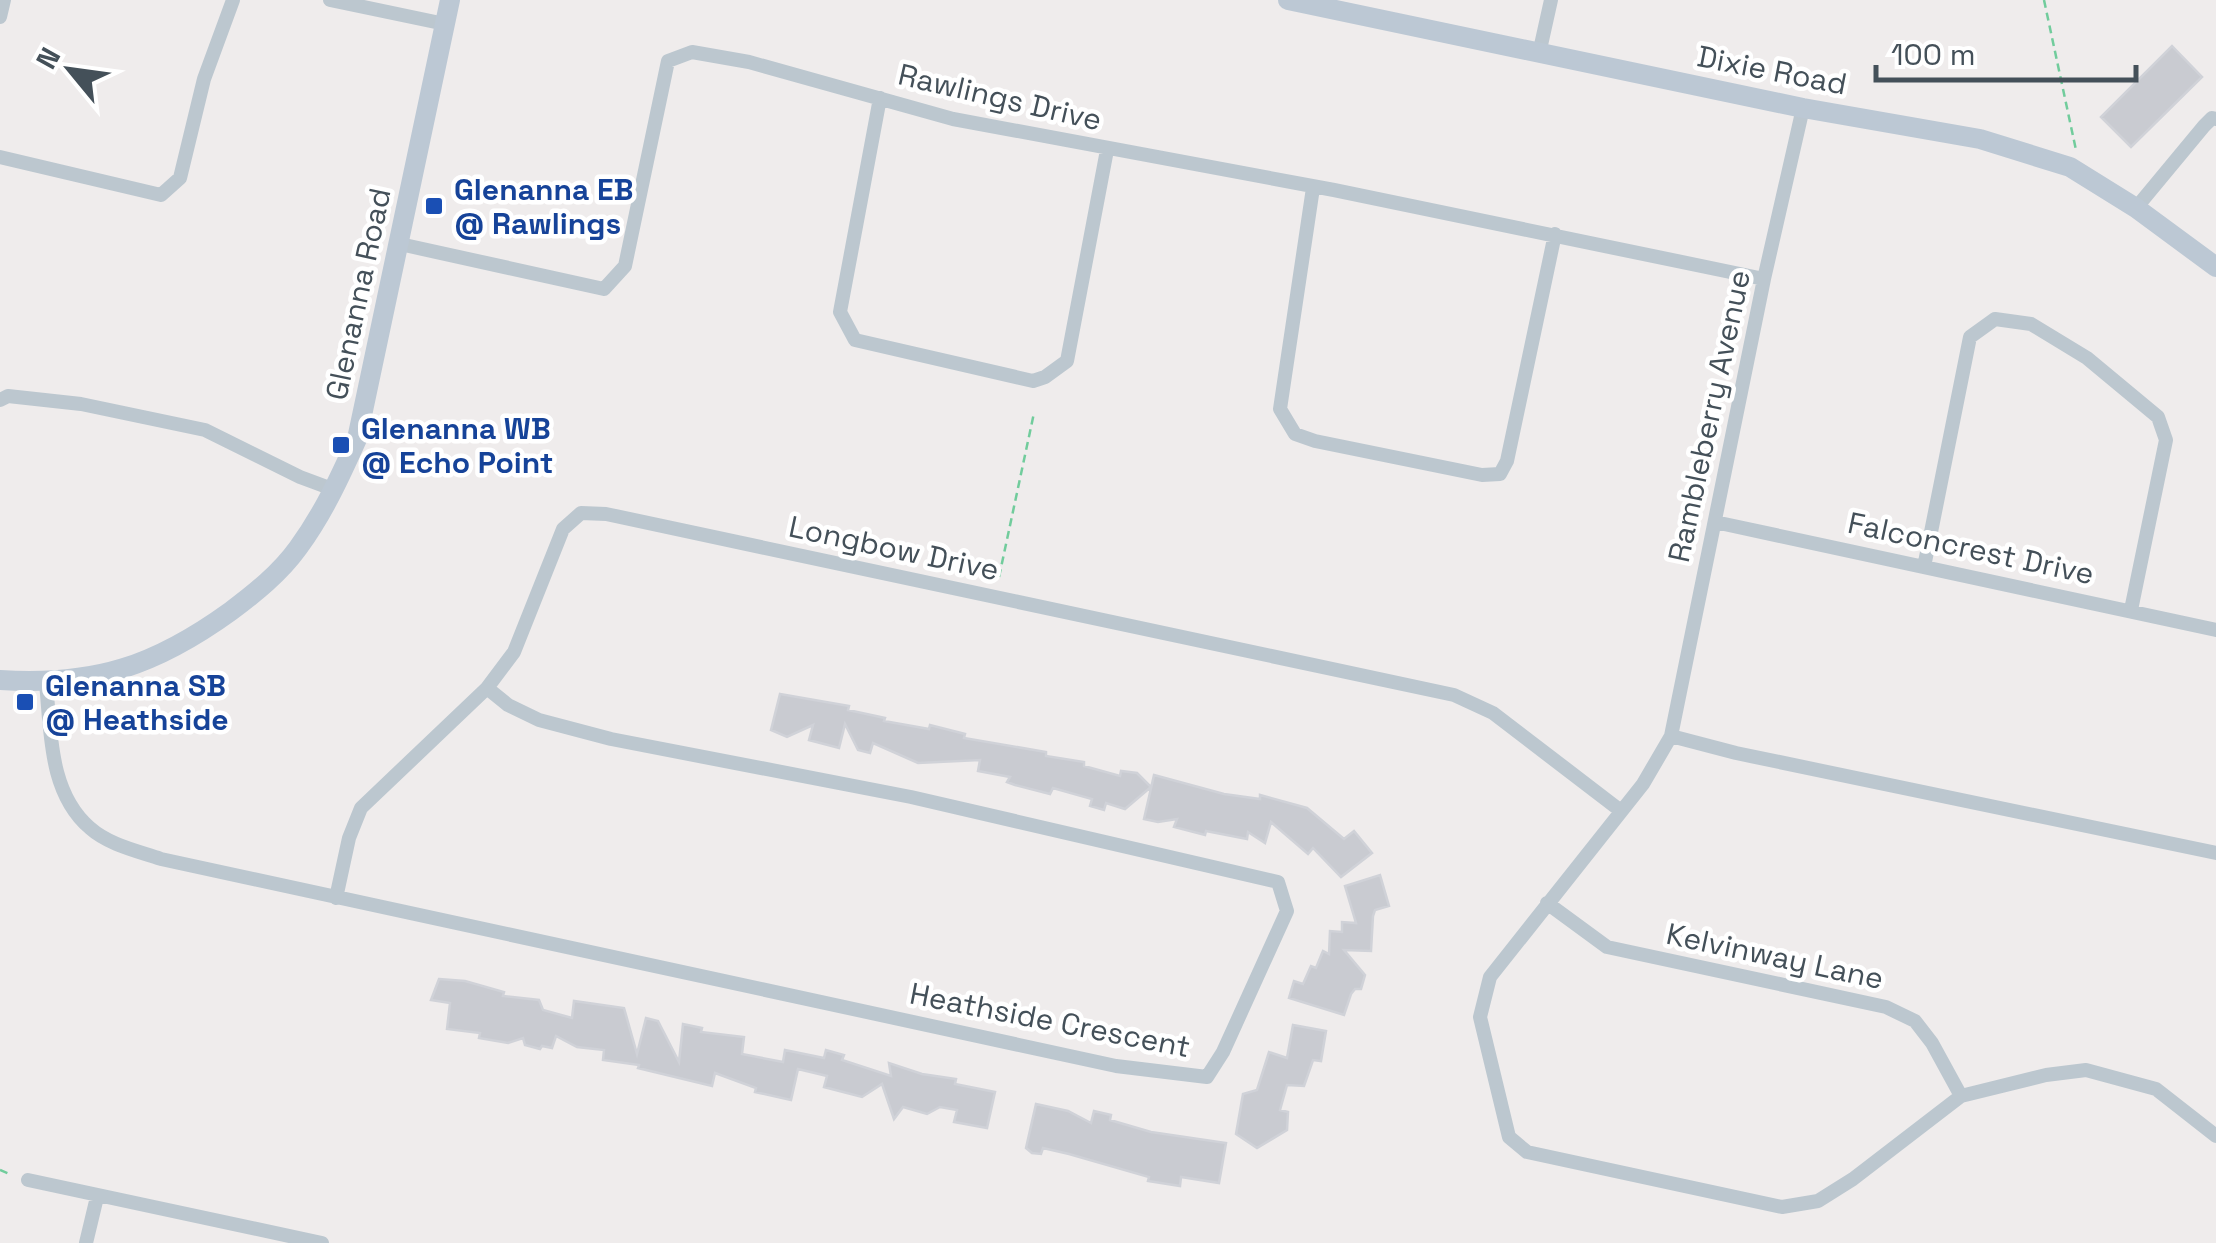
<svg xmlns="http://www.w3.org/2000/svg" width="2216" height="1243" font-family="'Space Grotesk',sans-serif">
<style>
.building{fill:#c9cbd1;stroke:#d0d2d8;stroke-width:2.5}
.lines{fill:none;stroke-linecap:round;stroke-linejoin:round}
.path{stroke:#71cc9c;stroke-width:2.5;stroke-dasharray:8 5;stroke-linecap:butt}
.street{stroke:#bcc7cf;stroke-width:14}
.secondary{stroke:#bcc8d4;stroke-width:20}
.transit-dot{fill:#1a4fb4;stroke:#fff;stroke-width:4}
.labels{text-anchor:middle;dominant-baseline:central;stroke-width:9;stroke-linejoin:round;paint-order:stroke}
.street-label{font-size:30px;fill:#445059;stroke:#fff}
.transit-label{font-size:30px;font-weight:bold;fill:#164399;stroke:#fff;text-anchor:start}
</style>
<rect width="100%" height="100%" fill="#efecec"/>
<path class="building" d="M2172,46L2202,77L2131,147L2101,117Z
M780,694L849,706L848,710L885,718L884,721L929,729L930,725L965,734L964,738L1046,752V756L1084,762V766L1120,776L1121,771L1137,773L1151,787L1125,809L1106,803L1104,810L1090,806L1092,799L1053,788L1050,794L1015,785L1007,782L1010,777L978,771L980,760L918,763L873,743L870,753L858,750L845,724L839,748L809,740L813,725L787,737L771,730Z
M1154,775L1224,794L1260,799V795L1307,808L1344,839L1354,831L1372,853L1341,877L1313,848L1308,854L1271,822L1265,843L1248,832L1247,839L1206,831L1205,835L1174,827L1177,819L1158,822L1144,819Z
M1380,875L1389,906L1375,910L1373,916L1371,951L1344,950L1365,975L1361,989H1355L1351,994L1344,1015L1289,998L1294,981L1303,984L1311,966L1316,968L1323,951L1329,954L1330,931L1342,932V922L1356,923L1345,886Z
M439,979L465,981L504,992L503,996L539,1000L543,1010L572,1018L574,1001L624,1008L637,1054L646,1018L658,1021L679,1062L683,1024L702,1028L701,1032L744,1037L742,1054L783,1062L785,1050L824,1058L826,1050L844,1055L842,1060L891,1076L889,1063L922,1074L956,1079L955,1084L995,1092L987,1128L954,1122L957,1110L940,1107L927,1114L903,1107L894,1119L882,1084L862,1097L824,1087L827,1076L798,1069L791,1100L755,1092L756,1088L715,1073L712,1086L638,1068L639,1065L603,1060L604,1050L577,1047L556,1036L552,1048L542,1046L540,1049L525,1045L523,1038L508,1043L479,1038L480,1033L447,1029L450,1003L431,1000Z
M1293,1025L1326,1031L1321,1061L1313,1060L1304,1086L1287,1085L1280,1110L1288,1112L1287,1130L1257,1148L1236,1134L1243,1094L1257,1090L1269,1052L1287,1058Z
M1036,1104L1068,1111L1091,1123L1094,1111L1111,1115L1110,1120L1151,1132L1226,1143L1219,1183L1181,1177L1180,1186L1148,1181L1149,1177L1069,1154L1043,1148L1041,1154L1032,1153L1026,1148Z"/>
<g class="lines">
<path class="path" d="M2044,0L2076,150
M999,577L1034,413
M0,1170L12,1175"/>
<path class="street" d="M330,0L445,24
M0,17L4,0
M1539,54L1551,0
M880,98L840,312L855,340L1033,381L1045,377L1067,361L1107,150
M1803,108L1764,279L1671,736L1643,784L1490,977L1480,1017L1509,1137L1527,1152L1782,1207L1818,1201L1853,1179L1961,1096L2046,1075L2086,1070L2156,1089L2216,1136
M0,157L161,195L180,178L204,79L233,0
M1313,188L1280,409L1295,434L1315,441L1482,475L1500,474L1507,461L1555,234
M2136,208L2204,126L2212,118L2216,119
M400,244L604,289L625,266L668,61L692,52L749,62L953,119L1334,190L1764,279
M0,400L8,396L81,404L205,430L300,477L335,490
M1715,522L2216,630
M1924,567L1970,337L1995,319L2031,324L2087,358L2158,417L2166,440L2131,610
M46,683C51,733 49,793 90,828C109,845 138,851 161,859L1116,1066L1207,1077L1223,1052L1287,911L1278,882L911,797L611,739L539,720L508,705L487,688
M1671,736L1736,753L2216,853
M336,898L349,838L361,808L487,688L514,652L563,529L581,513L606,514L1454,695L1493,713L1621,811
M1547,903L1607,947L1886,1007L1915,1021L1932,1043L1961,1096
M28,1180L322,1243
M86,1243L97,1197"/>
<path class="secondary" d="M1288,0L1803,108L1980,139L2070,167L2136,208L2216,267
M0,680C95,686 155,666 231,611C255,593 280,573 298,548C323,514 340,477 357,439L450,0"/>
</g>
<g class="transit-dot">
<rect x="424" y="196" width="20" height="20" rx="5"/>
<rect x="331" y="435" width="20" height="20" rx="5"/>
<rect x="15" y="692" width="20" height="20" rx="5"/>
</g>
<g class="labels">
<g class="street-label">
<text transform="translate(1772 70) rotate(11)">Dixie Road</text>
<text transform="translate(1000 97) rotate(13)">Rawlings Drive</text>
<text transform="translate(358 294) rotate(-78)">Glenanna Road</text>
<text transform="translate(1709 416) rotate(-78)">Rambleberry Avenue</text>
<text transform="translate(894 548) rotate(12)">Longbow Drive</text>
<text transform="translate(1971 548) rotate(12)">Falconcrest Drive</text>
<text transform="translate(1775 956) rotate(12)">Kelvinway Lane</text>
<text transform="translate(1050 1020) rotate(11)">Heathside Crescent</text>
</g>
<g class="transit-label">
<text x="454" y="189">Glenanna EB<tspan x="454" dy="34">@ Rawlings</tspan></text>
<text x="361" y="428">Glenanna WB<tspan x="361" dy="34">@ Echo Point</tspan></text>
<text x="45" y="685">Glenanna SB<tspan x="45" dy="34">@ Heathside</tspan></text>
</g>
</g>
<g transform="translate(70 70) rotate(299)" stroke="#ffffff" stroke-width="8" paint-order="stroke">
<path d="M0-8L18 38L0 25L-18 38Z" fill="#445059"/>
<text y="-15" font-size="28" font-weight="bold" text-anchor="middle" fill="#445059">N</text>
</g>
<path d="M1876 65v15h260v-15" fill="none" stroke="#445059" stroke-width="5"/>
<text x="1891" y="65" font-size="30" fill="#445059" stroke="#ffffff" stroke-width="8" paint-order="stroke">100 m</text>
</svg>
